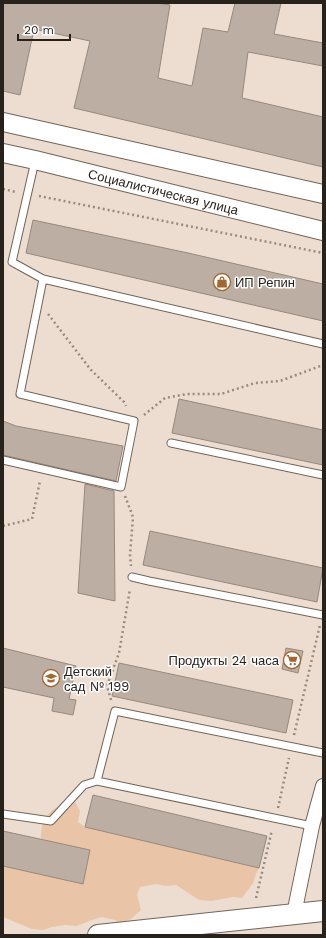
<svg xmlns="http://www.w3.org/2000/svg" width="326" height="938" font-family="'Work Sans',sans-serif">
<style>
.green{fill:#eac4a6}
.building{fill:#bdaea3;stroke:#97887d}
.lines{fill:none;stroke-linecap:round;stroke-linejoin:round}
.service-casing{stroke:#726459;stroke-width:9}
.minor-casing{stroke:#726459;stroke-width:16}
.tertiary-casing{stroke:#726459;stroke-width:20}
.secondary-casing{stroke:#726459;stroke-width:22}
.path{stroke:#968b82;stroke-width:2.5;stroke-dasharray:2 3;stroke-linecap:butt}
.service{stroke:#fff;stroke-width:7}
.minor{stroke:#fff;stroke-width:14}
.tertiary{stroke:#fff;stroke-width:18}
.secondary{stroke:#fff;stroke-width:20}
.labels{text-anchor:middle;dominant-baseline:central;stroke-width:3;stroke-linejoin:round;paint-order:stroke}
.street-label{font-size:13px;fill:#28221d;stroke:#fff}
.poi-label{font-size:13px;fill:#28221d;stroke:#fff;text-anchor:start}
</style>
<rect width="100%" height="100%" fill="#edddd1"/>
<path class="green" d="M74,800L80,811L78,822L85,827L259,868L256,874L253,883L242,898L233,897L211,901L199,900L176,885L166,886L156,884L140,887L137,895L141,910L131,919L120,923L115,920L102,917L89,921L77,926L65,925L52,927L43,930L32,929L3,917V866L83,883L90,850L41,839C41,814 52,808 74,800Z"/>
<path class="building" d="M3,3H158L170,5L158,78L192,86L203,28L228,32L235,3H281L274,34L323,43V66L248,52L242,98L323,117V167L74,108L90,41L34,29L20,95L3,91Z
M33,220L188,253L323,284V321L26,253Z
M179,399L323,430V465L172,433Z
M3,421L16,426L123,446L116,481L3,455Z
M85,484L114,491L115,601L78,593Z
M150,531L323,568L317,602L143,565Z
M3,648L76,666L69,699L76,700L73,715L52,711L54,698L3,687Z
M286,648L303,651L298,673L282,669Z
M119,663L293,700L286,733L112,696Z
M93,795L267,836L259,868L85,827Z
M3,831L90,850L83,884L3,866Z"/>
<g class="lines">
<g class="service-casing">
<path id="service" d="M35,161L12,262L43,279L323,344
M171,443L323,475
M3,460L121,487L134,421L20,394L43,279
M132,577L149,581L323,615
M97,781L115,711L323,753
M3,814L51,821L84,785L97,781L312,826"/>
</g>
<g class="minor-casing">
<path id="minor" d="M294,914L312,826L323,786"/>
</g>
<g class="tertiary-casing">
<g id="tertiary">
<path d="M3,122L323,194"/>
<path id="s1" d="M3,153L35,160L323,231"/>
</g>
</g>
<g class="secondary-casing">
<path id="secondary" d="M98,935L323,911"/>
</g>
<path class="path" d="M3,189L16,192
M39,196L323,253
M48,314L91,370L124,402L126,406
M144,415L165,398L187,394H221L255,383L280,381L323,365
M125,496L133,517L130,555L131,566
M3,526L32,519L40,481
M111,700L107,686L119,653L130,589
M294,735L320,625
M278,808L289,758
M256,898L272,830"/>
<use href="#service" class="service"/>
<use href="#minor" class="minor"/>
<use href="#tertiary" class="tertiary"/>
<use href="#secondary" class="secondary"/>
</g>
<defs>
<g id="shop-ring" transform="scale(0.9)"><circle r="9.5" fill="#fff" stroke="#a5662d" stroke-width="1.5"/><path d="M-5-2.5h2.3a2.7 3.5 0 0 1 5.4 0H5L5.5 6h-11ZM-1.5-2.5h3a1.5 2.3 0 0 0-3 0Z" fill="#a5662d"/></g>
<g id="supermarket-ring" transform="scale(0.9)"><circle r="9.5" fill="#fff" stroke="#a5662d" stroke-width="1.5"/><path d="M-6-5.5h2.5l.6 2H6L4.5 2H-2.5L-4.4-4H-6ZM-1.5 3.2a1.3 1.3 0 1 0 .1 0ZM3 3.2a1.3 1.3 0 1 0 .1 0Z" fill="#a5662d"/></g>
<g id="school-ring" transform="scale(0.9)"><circle r="9.5" fill="#fff" stroke="#a5662d" stroke-width="1.5"/><path d="M0-5L7-2L0 1L-7-2ZM-4 1L0 2.5L4 1V4Q0 6-4 4Z" fill="#a5662d"/></g>
</defs>
<g fill-rule="evenodd">
<use href="#shop-ring" x="222" y="282"/>
<use href="#supermarket-ring" x="292" y="660"/>
<use href="#school-ring" x="51" y="678"/>
</g>
<g class="labels">
<g class="street-label">
<text stroke="none"><textPath href="#s1" startOffset="165">Социалистическая улица</textPath></text>
</g>
<g class="poi-label">
<text x="235" y="282">ИП Репин</text>
<text x="279" y="660" text-anchor="end">Продукты 24 часа</text>
<text x="64" y="671">Детский<tspan x="64" dy="15">сад № 199</tspan></text>
</g>
</g>
<rect width="326" height="938" fill="none" stroke="#28221d" stroke-width="8"/>
<path d="M18 34v6h52v-6" fill="none" stroke="#28221d" stroke-width="2"/>
<text x="24" y="34" font-size="12" fill="#28221d" stroke="#ffffff" stroke-width="3" paint-order="stroke">20 m</text>
</svg>
